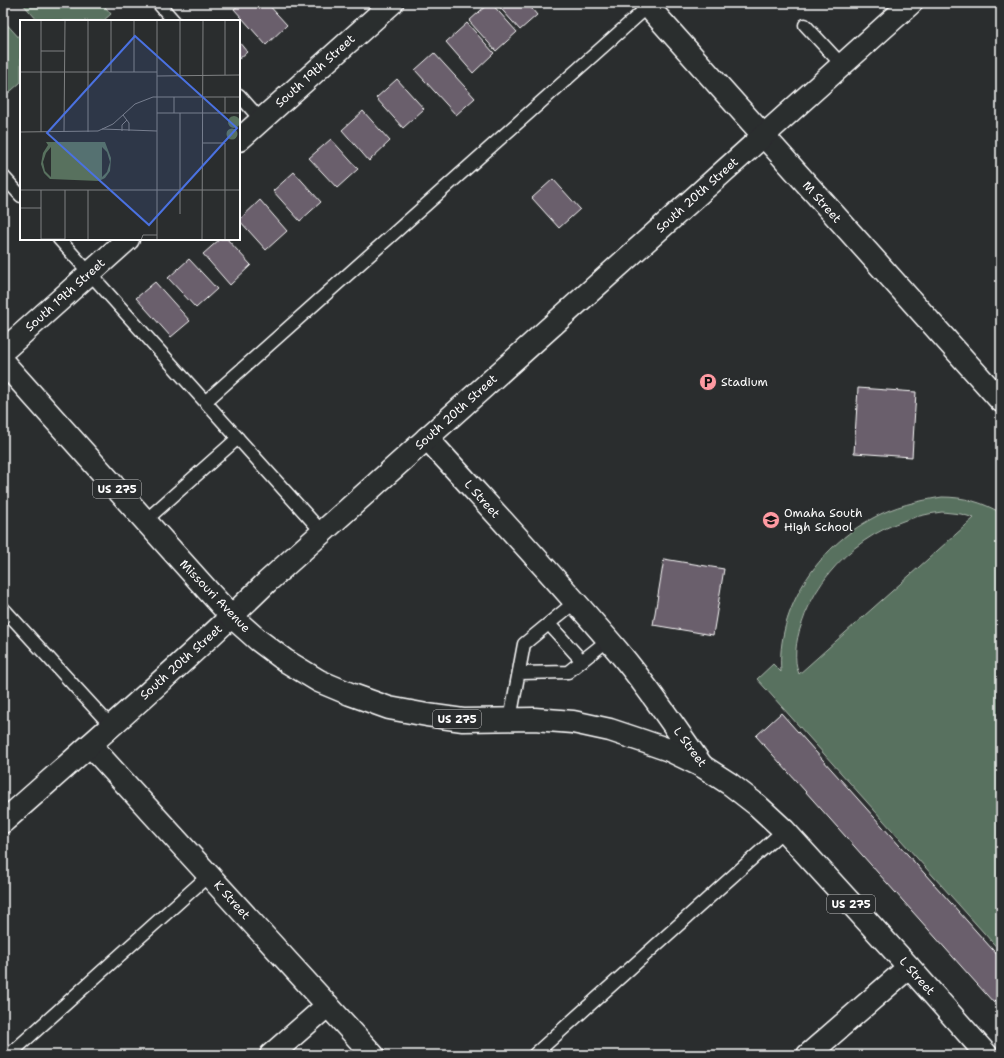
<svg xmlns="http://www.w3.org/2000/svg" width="1004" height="1058" font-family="'Shantell Sans',sans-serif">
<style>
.green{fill:#58715e;stroke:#acb8ae;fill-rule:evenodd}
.building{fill:#6b5e6c;stroke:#fff}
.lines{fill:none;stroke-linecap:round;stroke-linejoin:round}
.service-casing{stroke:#fff;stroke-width:15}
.minor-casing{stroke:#fff;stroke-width:25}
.tertiary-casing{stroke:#fff;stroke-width:25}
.primary-casing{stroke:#fff;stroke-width:25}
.service{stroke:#2a2d2e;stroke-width:12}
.minor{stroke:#2a2d2e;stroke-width:22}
.tertiary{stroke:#2a2d2e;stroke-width:22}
.primary{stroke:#2a2d2e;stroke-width:22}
.labels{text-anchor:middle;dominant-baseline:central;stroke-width:4;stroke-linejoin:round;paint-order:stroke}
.shield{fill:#2a2d2e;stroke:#bfc0c0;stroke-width:1}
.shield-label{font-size:11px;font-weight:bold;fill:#fff}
.street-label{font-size:12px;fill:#fff;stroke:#2a2d2e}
.poi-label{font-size:12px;fill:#fff;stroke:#2a2d2e;text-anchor:start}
.inset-road{fill:none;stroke:#7f8182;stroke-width:1}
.view{fill:#4a71e0;fill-opacity:0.15;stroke:#4a71e0;stroke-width:2}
.inset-edge{fill:none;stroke:#fff;stroke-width:2}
</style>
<rect width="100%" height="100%" fill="#2a2d2e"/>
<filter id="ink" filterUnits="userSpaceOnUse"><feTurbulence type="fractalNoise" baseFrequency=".025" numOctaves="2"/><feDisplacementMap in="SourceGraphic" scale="8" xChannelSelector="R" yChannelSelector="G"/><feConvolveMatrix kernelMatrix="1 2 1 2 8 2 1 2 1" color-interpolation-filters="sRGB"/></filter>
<g filter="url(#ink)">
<path class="green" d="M22,3H102L111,14L103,21H38Z
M3,20L21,40V82L3,98Z
M942,497C964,497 982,502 1001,513V952L757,679L773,664L781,672C776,609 818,547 873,518C894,506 918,501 942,497ZM942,512L961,514L974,518L799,674C793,660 796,640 801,626C821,563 877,519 942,512Z"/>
<path class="building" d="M241,3H267L287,25L266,45L234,9Z
M489,3H491L517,32L496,51L469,21Z
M496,3H527L537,15L520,30Z
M467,23L494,53L473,73L446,42Z
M239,42L247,52L239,59Z
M434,53L475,98L456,115L415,70Z
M397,79L424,109L403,128L376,98Z
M363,111L390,141L369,161L342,130Z
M331,139L358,169L337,188L309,158Z
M294,172L321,202L300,221L273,191Z
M553,179L580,209L559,228L532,198Z
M260,200L287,231L266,250L239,220Z
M220,239H227L251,265L230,285L203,254Z
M189,259L217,289L196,308L168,278Z
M155,282L190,321L171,337L136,298Z
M858,388L916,392L912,457L854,453Z
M664,559L724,569L713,635L653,625Z
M781,713L1001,959V996L994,1003L756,736Z"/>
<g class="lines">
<g class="service-casing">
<path id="service" d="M158,3L174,21
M805,25L842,65
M239,95L261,120
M3,176L21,196
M59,239L322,532
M205,402L652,3
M145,521L238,438
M3,608L111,726
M549,624L582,661
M519,673L568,672L608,640
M510,719L524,644L575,602
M9,1055L209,875
M534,1055L784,830"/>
</g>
<g class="minor-casing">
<path id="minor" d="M645,3L1001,401
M239,140L392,3
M3,351L128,239
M427,438C492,510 559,581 622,656C651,691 676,729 702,766
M90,745L373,1055
M271,1055L328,1005
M808,1055L909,967"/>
</g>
<g class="tertiary-casing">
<path id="tertiary" d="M3,822C92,743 182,665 267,582L911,3"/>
</g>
<g class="primary-casing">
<path id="primary" d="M3,362L210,593L231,616L258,640L286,661L319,681L350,694L389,708L427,715L463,720L534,719L573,722L610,730L643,741L669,750L702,766L730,784L757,805L784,830L909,967L987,1055"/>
</g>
<use href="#service" class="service"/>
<use href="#minor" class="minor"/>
<use href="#tertiary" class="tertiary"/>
<use href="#primary" class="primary"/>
</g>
</g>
<defs>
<g id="parking-disc" transform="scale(0.9)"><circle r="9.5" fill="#ff9aa2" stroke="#2a2d2e"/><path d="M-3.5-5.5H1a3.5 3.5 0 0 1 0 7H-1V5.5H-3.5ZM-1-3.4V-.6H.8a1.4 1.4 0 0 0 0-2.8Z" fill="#111"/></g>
<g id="school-disc" transform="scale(0.9)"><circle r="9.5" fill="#ff9aa2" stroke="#2a2d2e"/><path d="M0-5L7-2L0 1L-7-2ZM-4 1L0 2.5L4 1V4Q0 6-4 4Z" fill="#111"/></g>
</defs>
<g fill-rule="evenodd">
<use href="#parking-disc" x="708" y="382"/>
<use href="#school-disc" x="771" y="520"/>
</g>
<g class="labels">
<g class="shield">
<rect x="93" y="480" width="48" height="18" rx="3"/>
<rect x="433" y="710" width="48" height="18" rx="3"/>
<rect x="827" y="895" width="48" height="18" rx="3"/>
</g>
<g class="shield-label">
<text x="117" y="489">US 275</text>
<text x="457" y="719">US 275</text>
<text x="851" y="904">US 275</text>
</g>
<g class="street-label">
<text transform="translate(315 71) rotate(-42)">South 19th Street</text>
<text transform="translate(697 195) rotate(-42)">South 20th Street</text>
<text transform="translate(822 202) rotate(48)">M Street</text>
<text transform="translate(65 295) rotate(-42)">South 19th Street</text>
<text transform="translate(456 412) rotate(-42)">South 20th Street</text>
<text transform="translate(482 499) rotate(48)">L Street</text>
<text transform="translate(215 596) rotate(46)">Missouri Avenue</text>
<text transform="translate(181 662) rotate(-42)">South 20th Street</text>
<text transform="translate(690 747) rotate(53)">L Street</text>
<text transform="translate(232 900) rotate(48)">K Street</text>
<text transform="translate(917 976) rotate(48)">L Street</text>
</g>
<g class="poi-label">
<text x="721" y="382">Stadium</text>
<text x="784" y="513">Omaha South<tspan x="784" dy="14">High School</tspan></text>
</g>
</g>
<g transform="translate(20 20)">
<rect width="220" height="220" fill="#2a2d2e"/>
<path d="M208 102a6 6 0 1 1 12 0a6 6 0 1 1-12 0ZM206.5 114a5.5 5.5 0 1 1 11 0a5.5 5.5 0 1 1-11 0ZM26,122H85L91,138L90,151L85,158L79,161L30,159L24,153L21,144L23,133L28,125ZM31,127V157L25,151L23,142L26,133ZM82,127L87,132L90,142L87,152L82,157Z" fill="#58715e" fill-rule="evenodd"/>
<path class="inset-road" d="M21,0V112M68,0V112M160,0V56M205,0V55M21,31H45M0,52H137M91,52V0M114,52V0M137,56L220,55M154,77V93M205,77V93M137,93H220M103,95L109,103V111M82,109L137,111M102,111V105L107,100M0,112L78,111L93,104L115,84L133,77H220M44,112L45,0M183,123H205V220M0,170H220M0,188H21M160,194V93M21,219H45M21,220V170M45,220V170M68,220V170M121,220L123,215H137M137,220V0M182,220L183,0"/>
<path class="view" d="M115,16L217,108L129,205L27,113Z"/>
<rect width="220" height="220" class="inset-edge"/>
</g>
<rect width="1004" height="1058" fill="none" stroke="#2a2d2e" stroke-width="16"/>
<rect x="8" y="8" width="988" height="1042" fill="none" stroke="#fff" stroke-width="1.5" filter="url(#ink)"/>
</svg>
